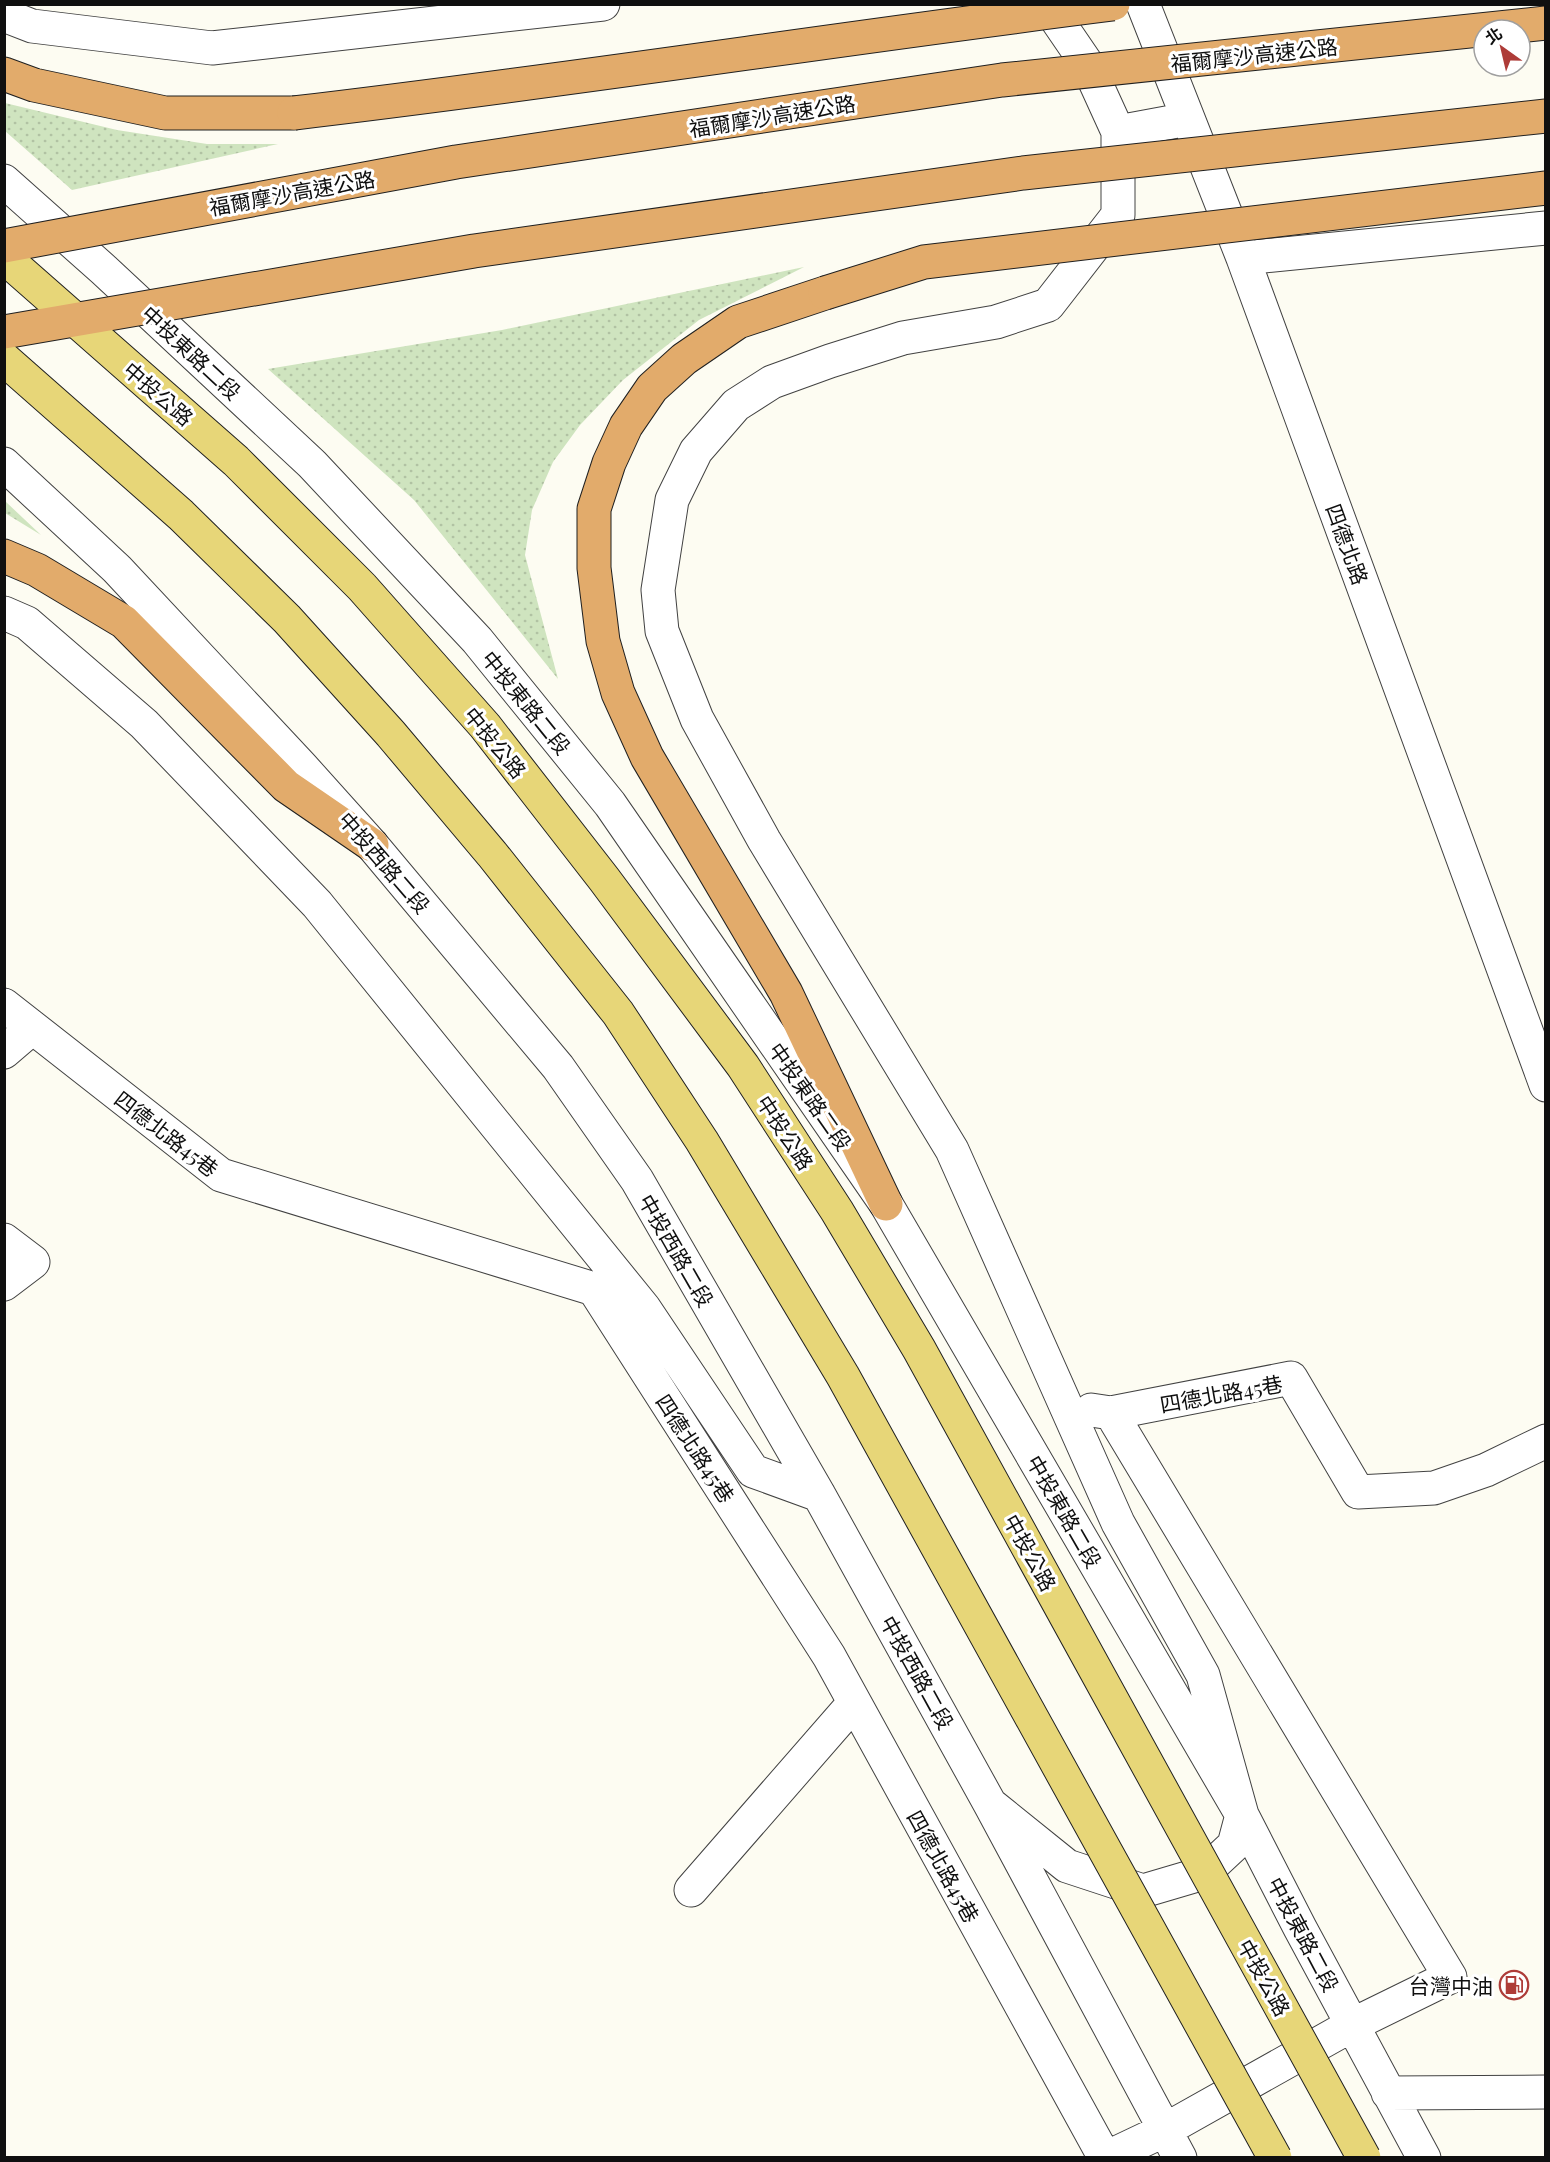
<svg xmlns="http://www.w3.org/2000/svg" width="1550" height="2162" font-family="'Playfair Display','Noto Sans TC',serif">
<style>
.grass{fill:url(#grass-dots)}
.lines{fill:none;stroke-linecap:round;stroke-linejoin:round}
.minor-casing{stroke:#424242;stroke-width:35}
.highway-casing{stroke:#202020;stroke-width:35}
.minor{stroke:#fff;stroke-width:33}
.highway{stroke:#e2ab6b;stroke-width:33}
.major-bridge-casing{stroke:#202020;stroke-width:35;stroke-linecap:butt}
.highway-bridge-casing{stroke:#202020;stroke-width:35;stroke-linecap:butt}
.major-bridge{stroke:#e7d678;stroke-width:33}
.highway-bridge{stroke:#e2ab6b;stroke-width:33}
.labels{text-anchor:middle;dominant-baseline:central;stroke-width:6;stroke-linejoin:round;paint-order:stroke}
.street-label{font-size:21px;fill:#0f0f0f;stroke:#fff}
.poi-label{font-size:21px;fill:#0f0f0f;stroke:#fff;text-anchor:end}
</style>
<defs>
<pattern id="grass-dots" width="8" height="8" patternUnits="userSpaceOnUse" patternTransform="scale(1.5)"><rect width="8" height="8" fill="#cfe4bf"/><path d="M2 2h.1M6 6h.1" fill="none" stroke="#b1c2a3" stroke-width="1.8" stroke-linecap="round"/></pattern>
</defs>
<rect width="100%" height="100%" fill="#fdfcf2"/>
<path class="grass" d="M5,103L117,130L207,144H278L72,190L5,131Z
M804,267L699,320L623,380L580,425L553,462L532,510L525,555L558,679L414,500L268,369L502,330Z
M5,501L41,535L5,513Z"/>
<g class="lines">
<g class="minor-casing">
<path id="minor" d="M1143,4L1243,258L1546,1085
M4,15L32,26L212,48L603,4
M1118,132L1188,119
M4,181L104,270L312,464L477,640L610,804L886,1204L1242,1815L1300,1928L1424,2158
M1243,258L1546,228
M4,464L117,569L302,767L372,845L558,1067L637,1180L819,1495L990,1804L1180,2158
M4,613L27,623L144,724L317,904L644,1308L753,1471L819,1495
M4,1005L221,1175L594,1289L829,1656L1105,2158
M4,1052L32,1028
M4,1240L33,1262L4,1284
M1091,1410L1111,1413L1291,1378L1358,1492L1434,1488L1486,1470L1546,1441
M990,1804L1067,1866L1143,1891L1204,1873L1234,1845L1242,1815L1203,1675L1118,1523L952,1150L764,840L697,719L662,631L658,590L672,500L696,451L736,405L772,382L830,361L903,338L996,322L1048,305L1118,215V132L1087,64L1046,4
M691,1890L854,1703
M1388,2093L1546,2092
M1106,2158L1165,2130L1352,2025L1450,1977L1111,1413"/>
</g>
<g class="highway-casing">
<path id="highway" d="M4,74L34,85L165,113H294
M825,293L738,322L684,359L652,388L626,426L609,463L594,509V568L603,641L618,693L647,757L786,993L886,1204
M4,556L37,570L124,622L286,786L372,845"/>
</g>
<use href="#minor" class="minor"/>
<use href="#highway" class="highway"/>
<g class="major-bridge-casing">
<path id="major-bridge" d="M4,257L236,461L362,587L485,726L604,879L743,1066L837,1211L919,1349L1364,2158
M4,359L181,515L287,619L391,734L492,854L618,1013L702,1141L843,1376L1275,2158"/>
</g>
<g class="highway-bridge-casing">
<path id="highway-bridge" d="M294,113C568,81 840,38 1113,4
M4,246L456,162L1002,80L1546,23
M825,293L924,262L1546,188
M4,332L474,251L1023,173L1546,116"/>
</g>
<use href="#major-bridge" class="major-bridge"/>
<use href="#highway-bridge" class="highway-bridge"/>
</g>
<defs>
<g id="fuel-ring" transform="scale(1.5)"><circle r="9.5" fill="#fff" stroke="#ae3c38" stroke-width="1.5"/><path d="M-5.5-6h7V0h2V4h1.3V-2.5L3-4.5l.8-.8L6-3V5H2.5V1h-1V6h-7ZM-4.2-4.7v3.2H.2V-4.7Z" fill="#ae3c38"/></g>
</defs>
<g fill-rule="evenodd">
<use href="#fuel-ring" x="1514" y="1985"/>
</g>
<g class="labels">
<g class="street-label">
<text transform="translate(1254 54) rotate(-6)">福爾摩沙高速公路</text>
<text transform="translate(772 115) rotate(-9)">福爾摩沙高速公路</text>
<text transform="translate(292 192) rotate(-10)">福爾摩沙高速公路</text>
<text transform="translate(192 352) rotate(43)">中投東路二段</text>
<text transform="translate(159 393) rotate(41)">中投公路</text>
<text transform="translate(1348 544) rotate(70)">四德北路</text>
<text transform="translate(527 702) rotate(51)">中投東路二段</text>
<text transform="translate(496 742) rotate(51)">中投公路</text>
<text transform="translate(385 862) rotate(49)">中投西路二段</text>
<text transform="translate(811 1096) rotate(55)">中投東路二段</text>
<text transform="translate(786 1132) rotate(57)">中投公路</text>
<text transform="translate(167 1133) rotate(38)">四德北路45巷</text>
<text transform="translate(677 1250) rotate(60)">中投西路二段</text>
<text transform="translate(1221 1393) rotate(-10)">四德北路45巷</text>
<text transform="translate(696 1448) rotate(57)">四德北路45巷</text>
<text transform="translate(1065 1511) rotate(60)">中投東路二段</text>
<text transform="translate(1031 1552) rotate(61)">中投公路</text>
<text transform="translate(918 1672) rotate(61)">中投西路二段</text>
<text transform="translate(944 1866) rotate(61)">四德北路45巷</text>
<text transform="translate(1304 1934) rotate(62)">中投東路二段</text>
<text transform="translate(1265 1977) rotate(61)">中投公路</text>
</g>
<g class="poi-label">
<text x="1493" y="1985">台灣中油</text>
</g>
</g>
<rect width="1550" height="2162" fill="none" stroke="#0f0f0f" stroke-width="12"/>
<g transform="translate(1502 48) rotate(326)"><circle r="28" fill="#ffffff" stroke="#9f9f9f" stroke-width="1.5"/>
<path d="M0-4.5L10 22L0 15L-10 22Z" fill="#ae3c38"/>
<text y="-9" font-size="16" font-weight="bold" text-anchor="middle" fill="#0f0f0f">北</text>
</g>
</svg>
